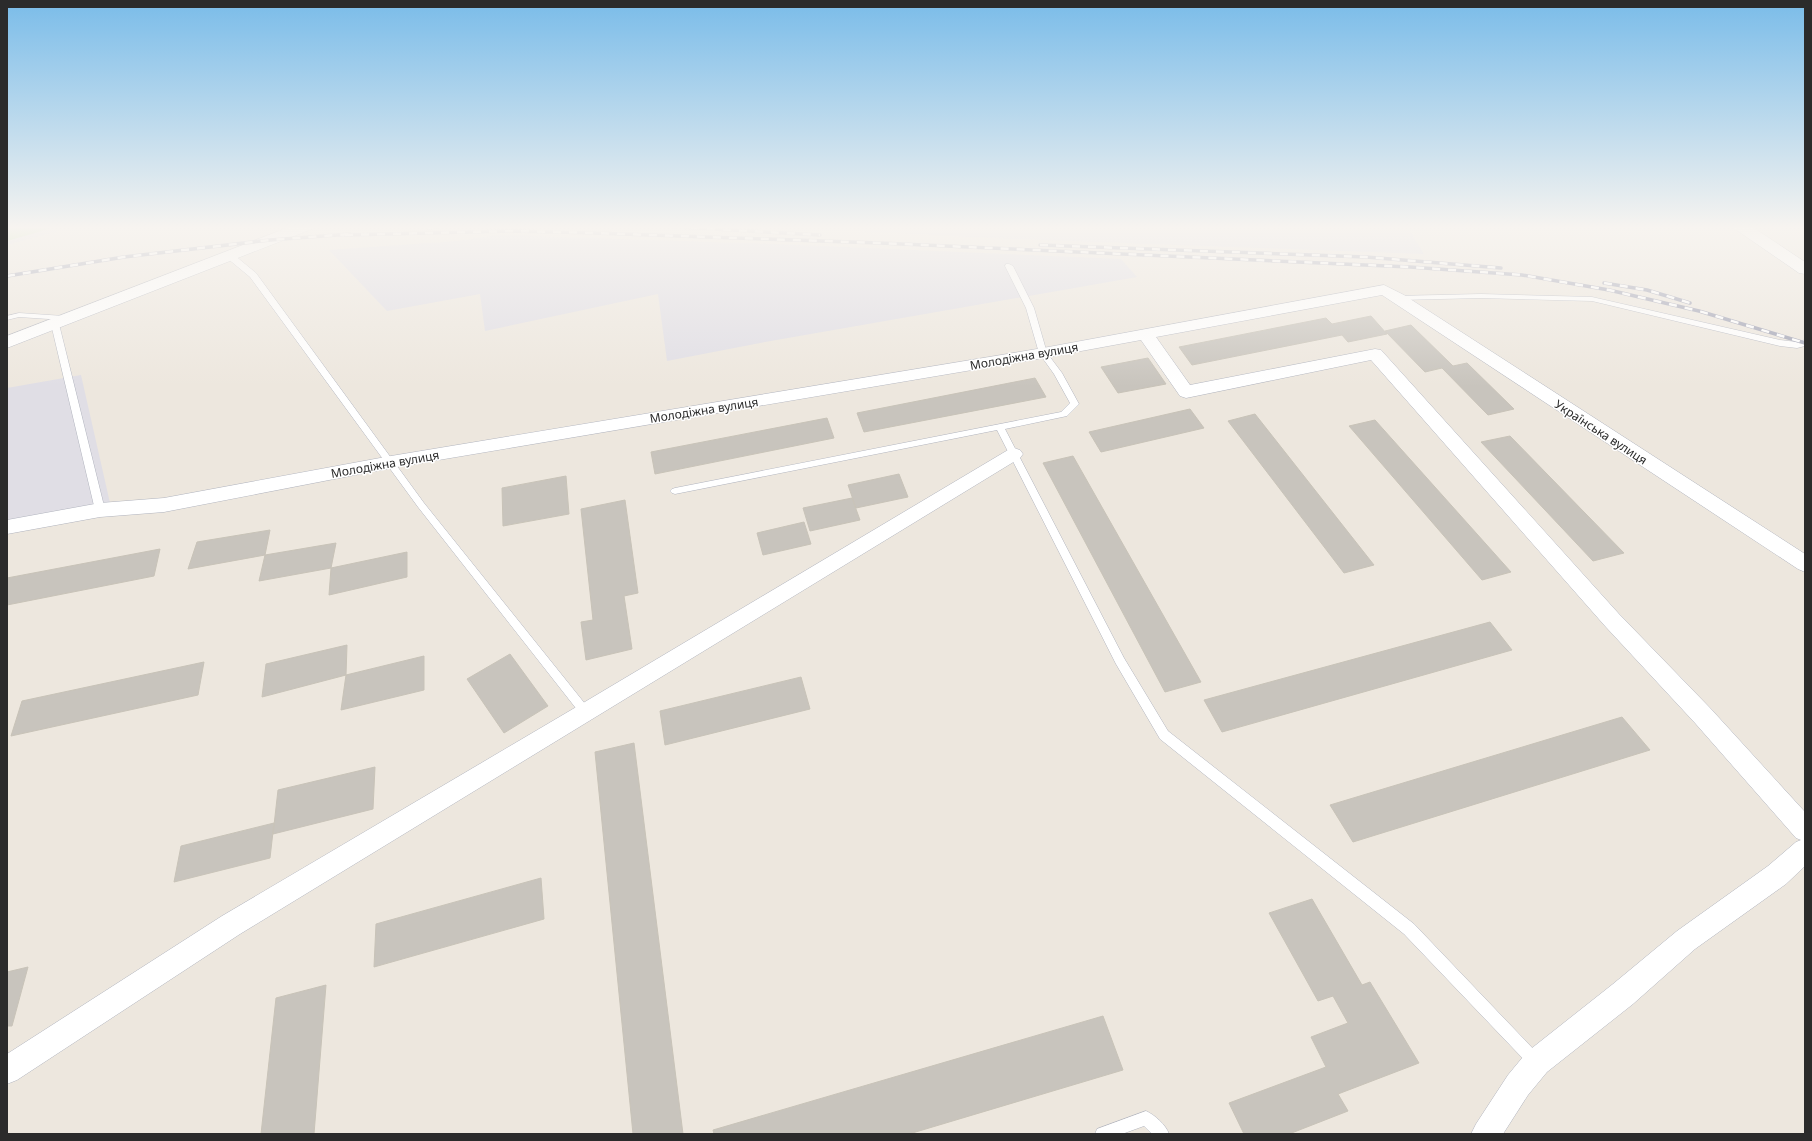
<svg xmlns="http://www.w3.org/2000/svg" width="1812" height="1141" font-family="'Noto Sans',sans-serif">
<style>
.industrial{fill:#e0dee5}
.green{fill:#b3e19d}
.building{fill:#c8c4bd;stroke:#c8c3b8}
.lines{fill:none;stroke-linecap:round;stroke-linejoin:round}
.service-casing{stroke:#b1b4be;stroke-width:1}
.minor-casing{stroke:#b1b4be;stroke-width:1}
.tertiary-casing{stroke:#b1b4be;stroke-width:1}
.service{fill:#fff;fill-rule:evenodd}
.minor{fill:#fff;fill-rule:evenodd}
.tertiary{fill:#fff;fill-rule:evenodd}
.rail-casing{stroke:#a1a3b5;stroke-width:3.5}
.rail{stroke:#fff;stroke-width:2.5;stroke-dasharray:8;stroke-linecap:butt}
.labels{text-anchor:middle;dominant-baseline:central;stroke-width:3;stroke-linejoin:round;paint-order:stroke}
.street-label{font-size:12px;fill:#2b2b2b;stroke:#fff}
</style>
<rect width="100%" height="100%" fill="#ede7de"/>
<path class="industrial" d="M7,226H76L7,245Z
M760,226H1407L1424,254L989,238Z
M498,235L775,244L1121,259L1137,277L765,342L667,361L658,294L485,331L480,294L387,311L329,250L457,241Z
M81,375L110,503L7,522V388Z"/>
<path class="green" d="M7,226H59L7,241Z"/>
<path class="building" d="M1371,316L1387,334L1348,342L1342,335L1192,365L1179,347L1326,318L1332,324Z
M1411,325L1453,366L1467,363L1514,409L1488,415L1442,368L1425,372L1385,331Z
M1148,358L1166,384L1118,393L1101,367Z
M1035,378L1046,397L864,432L857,413Z
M1190,409L1204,428L1101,452L1089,432Z
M1255,414L1374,565L1344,573L1228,421Z
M827,418L834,438L655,474L651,452Z
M1375,420L1511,572L1482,580L1349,426Z
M1510,436L1624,553L1593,561L1481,442Z
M1073,456L1201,682L1165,692L1043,463Z
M899,474L908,497L856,508L848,485Z
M566,476L569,514L503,526L502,488Z
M852,498L860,520L810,531L803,508Z
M625,500L638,593L624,596L632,649L586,660L581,622L593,620L581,509Z
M804,522L811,544L763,555L757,533Z
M270,530L265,555L188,569L197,542Z
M336,543L331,568L259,581L265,555Z
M160,549L154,576L7,605V578Z
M407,552V577L329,595L331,568Z
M1490,622L1512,650L1222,732L1204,700Z
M347,645L346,675L262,697L266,664Z
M510,654L548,706L504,733L467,679Z
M424,656V690L341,710L346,675Z
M204,662L198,695L11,736L22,701Z
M801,677L810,709L665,745L660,711Z
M1622,717L1650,750L1353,842L1330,805Z
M634,743L683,1134H633L595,752Z
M375,767L373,809L273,834L278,790Z
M274,823L270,858L174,882L181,846Z
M541,878L544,919L374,967L376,924Z
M1312,899L1362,985L1370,982L1419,1063L1338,1094L1348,1111L1289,1134H1244L1229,1103L1326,1067L1311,1037L1348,1023L1333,996L1318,1001L1269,913Z
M28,967L12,1026H7V972Z
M326,985L314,1134H261L276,998Z
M1103,1016L1123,1070L909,1134H714L713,1130Z"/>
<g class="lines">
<g class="service-casing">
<path id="service" d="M227,254H233L256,273L424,503L590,710L592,713L590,716L586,718L582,716L418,507L250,277L227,258Z
M1006,264H1009L1013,266L1034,308L1047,353L1062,373L1079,404L1067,416L1005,429L1124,658L1168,731L1414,924L1540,1056L1542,1061L1540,1066L1535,1068L1530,1066L1404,934L1160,739L1116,664L997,430L675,494L672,493L670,491L672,489L675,488L1061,412L1070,403L1054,374L1039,353L1026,308L1005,266Z
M1481,294L1592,297L1780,340L1797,342L1805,340V346L1797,348L1780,346L1592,301L1481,298L1399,300L1395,298L1399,296Z
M19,313L64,316L68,318L64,320L19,317L7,320V316Z
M52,322H55L59,324L105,510L100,514L95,510L51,324Z
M1146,1111C1155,1115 1166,1125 1169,1134H1152L1144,1126L1122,1134H1095L1097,1129Z"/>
</g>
<g class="minor-casing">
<path id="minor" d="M1384,285L1404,295L1805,554V572L1798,569L1382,295L1156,337L1190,385L1375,349L1381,350L1619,614L1711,709L1805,812V866L1786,884L1695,949L1633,1004L1547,1072L1528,1095L1503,1134H1471L1476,1124L1508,1075L1527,1052L1613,984L1677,931L1768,866L1796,842L1801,840L1796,838L1695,723L1605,626L1371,360L1186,398L1180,396L1141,340L1043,358L391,468L164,512L100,517L7,534V520L100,503L164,498L391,456L1043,348Z
M1014,448L1020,450L1023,454L1020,458L240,934L17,1080L7,1084V1054L222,916L578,706L1008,450Z"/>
</g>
<g class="tertiary-casing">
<path id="tertiary" d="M292,226H314L312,229L7,348V336Z
M1733,226H1751L1805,262V274L1799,273L1735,229Z"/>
</g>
<use href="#service" class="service"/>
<use href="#minor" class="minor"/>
<use href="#tertiary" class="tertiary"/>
<g class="rail-casing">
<path id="rail" d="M659,226L820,235
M428,228L446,226
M345,235L514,231L594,233L880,243L1410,267L1522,275L1609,290L1699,311L1805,343
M1040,245L1366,257L1501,268
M7,276L124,257L270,240L350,234
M1604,283L1647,290L1690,303"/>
</g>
<use href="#rail" class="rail"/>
</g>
<linearGradient id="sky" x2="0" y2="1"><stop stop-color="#7abce9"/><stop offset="0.59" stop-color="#f7f4f0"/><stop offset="1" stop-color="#f7f4f0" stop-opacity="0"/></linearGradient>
<rect width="1812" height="386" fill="url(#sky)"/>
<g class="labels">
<g class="street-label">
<text transform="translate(1024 356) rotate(-10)">Молодіжна вулиця</text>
<text transform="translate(704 410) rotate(-9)">Молодіжна вулиця</text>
<text transform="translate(1601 432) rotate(33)">Українська вулиця</text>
<text transform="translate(385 464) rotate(-10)">Молодіжна вулиця</text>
</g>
</g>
<rect width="1812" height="1141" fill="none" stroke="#2b2b2b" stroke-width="16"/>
</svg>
